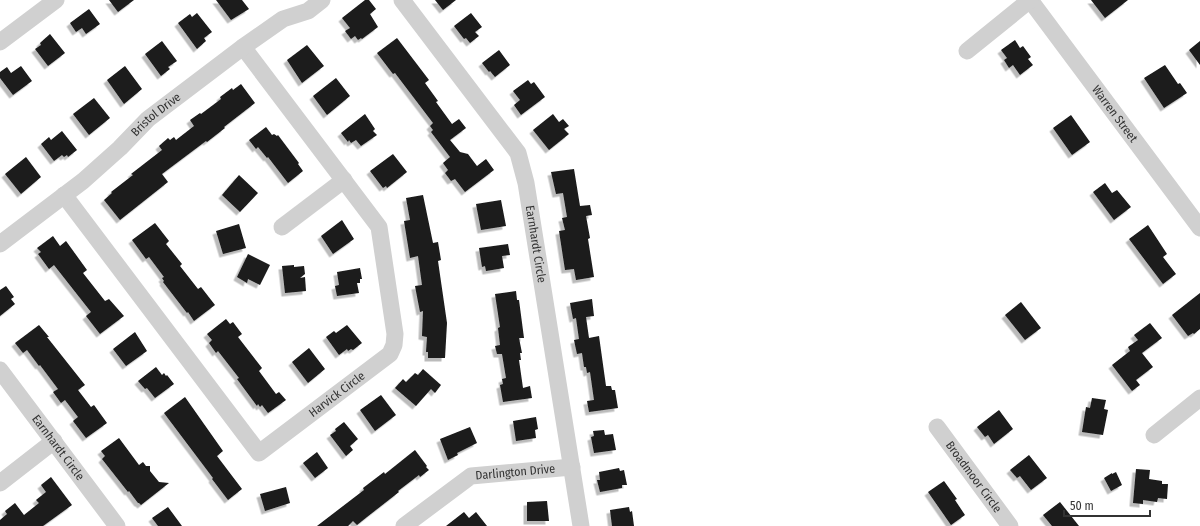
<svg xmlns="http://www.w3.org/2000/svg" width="1200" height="526" font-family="'Fira Sans Condensed',sans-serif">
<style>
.building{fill:#1a1a1a;filter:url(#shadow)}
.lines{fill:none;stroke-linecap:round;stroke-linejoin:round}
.minor{stroke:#d0d0d0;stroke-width:17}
.labels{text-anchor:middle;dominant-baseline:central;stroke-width:4;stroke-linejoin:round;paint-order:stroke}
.street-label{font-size:12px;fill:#333;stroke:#fff}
</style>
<defs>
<filter id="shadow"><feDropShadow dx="-3.5" dy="3.5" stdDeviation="0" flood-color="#0004"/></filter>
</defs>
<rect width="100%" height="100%" fill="#fff"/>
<path class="building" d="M109,0H134L118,12Z
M216,0H242L249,9L231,20Z
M365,0H369L376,9L370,14L378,27L362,39L361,38L358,40L355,36L351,39L345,31L350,28L342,18Z
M435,0H456L443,10Z
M1091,0H1128L1105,18Z
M89,9L100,24L86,34L82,28L76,32L70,23Z
M197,13L212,32L204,38L206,41L197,49L178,23L190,14L192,17Z
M471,13L482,27L475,32L479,36L470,43L466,38L464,39L454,26Z
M50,34L65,53L48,66L35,49L41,45L40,43Z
M397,38L429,80L425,83L438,101L436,102L452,124L459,119L466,128L450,140L460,152L468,154L477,166L486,159L494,170L465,192L455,179L451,181L445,173L448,170L443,163L450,157L431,132L433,130L430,126L433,123L395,73L393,74L377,53Z
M1015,40L1020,48L1023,46L1031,57L1028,59L1033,65L1020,75L1013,65L1009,68L1004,60L1007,58L1001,50Z
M162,41L177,61L168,67L170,69L161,76L145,54Z
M1200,41V65L1189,50Z
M307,45L324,66L302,83L287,60Z
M499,50L510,65L495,77L490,71L489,72L482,63Z
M1165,65L1178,84L1180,83L1187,93L1164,108L1144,78Z
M21,66L32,81L13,95L0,78V72L7,67L11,73Z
M125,66L142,89L124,104L107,80Z
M336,78L350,96L327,115L313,96Z
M528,80L531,84L534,82L545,97L521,115L514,105L520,100L513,91Z
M241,84L255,103L224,127L225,128L207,142L206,141L162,174L168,182L120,220L104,200L112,193L111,192L133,175L131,174L162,150L159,146L168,138L170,140L174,137L176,140L194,126L190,120L200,113L201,114L221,99L220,97L232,88L233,90Z
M94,98L110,118L89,135L73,114Z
M365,114L375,129L373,131L377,135L361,146L356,140L351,143L349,140L348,142L341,133Z
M553,114L559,122L563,119L569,126L564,129L569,134L549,150L533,130Z
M1071,115L1090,142L1072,155L1053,128Z
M266,127L272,135L274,134L277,136L278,135L299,163L298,164L303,171L288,183L268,157L267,158L258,147L256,149L249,140Z
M62,131L77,150L68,157L67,155L64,157L62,155L54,161L41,144L49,137L51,140Z
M393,154L407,172L387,188L386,186L383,188L370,171Z
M26,157L41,177L21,194L5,174Z
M574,169L580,206L590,205L592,215L586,216L590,238L588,239L594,277L576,280L574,269L565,270L559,231L565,230L562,218L567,217L563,193L556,194L551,172Z
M239,175L258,193L240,212L222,195Z
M1105,183L1112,193L1117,190L1131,207L1114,220L1093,192Z
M423,195L433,243L438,242L441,260L438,261L447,323L445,358H428V352H426L427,337L422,336L423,311L420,312L415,286L422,285L418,256L410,258L404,221L410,220L406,198Z
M501,200L506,226L481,230L476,204Z
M342,220L354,239L333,254L321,236Z
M155,223L169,241L166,244L182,264L180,266L198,289L201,287L215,305L194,321L188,312L187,313L163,282L164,281L162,278L164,277L149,257L146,259L132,240Z
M239,224L246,248L223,254L216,231Z
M1148,225L1167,254L1163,257L1176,274L1163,284L1129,239Z
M53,236L60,246L66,241L87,270L83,273L105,301L109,299L124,316L100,334L86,316L91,312L54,265L49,269L38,254L41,252L37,248Z
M508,244L510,255L502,256L504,268L486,271L485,266L482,267L479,248Z
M248,254L270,265L260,285L248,279L247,283L237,277Z
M294,265V267L304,266L305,274L300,278L305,277L306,291L285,293L282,266Z
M360,268L362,279H360V283H357L359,293L337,296L335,286L339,285L337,272Z
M6,286L14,297L11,299L15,304L0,316V290Z
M516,291L517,300H519L524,338H519L522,353H520L521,360H519L523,388L530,386L532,398L503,402L500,385L503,384L502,379L506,378L502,354H497L495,346L500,345L498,328L500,327L495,294Z
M1200,293V329L1194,334L1193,333L1188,336L1172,315Z
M592,299L594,316L586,317L589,338L599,336L606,386H611L612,390H615L618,408L589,412L587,401L594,400L590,372L587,373L586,367H584L582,353L577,354L574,340L579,339L576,318L573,319L570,303Z
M1021,302L1041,328L1025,340L1005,315Z
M226,319L230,324L233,322L242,334L238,337L262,368L259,371L276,394L279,392L286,400L268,413L262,405L260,407L258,404L257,406L237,379L239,378L218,351L216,353L209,343L212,340L207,334Z
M1150,323L1162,338L1142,353L1153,367L1136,380L1140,385L1132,391L1112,365L1130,351L1128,347L1138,340L1134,335Z
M39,325L49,337H47L85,385L78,390L91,407L94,405L107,423L86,438L73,421L78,417L65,400L61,403L53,392L58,389L40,365L39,366L27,350L23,353L15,343Z
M347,325L362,343L353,350L351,349L348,351L347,349L339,355L326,337L334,331L336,333Z
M135,332L147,351L126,366L113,349Z
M309,348L325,369L308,383L292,362Z
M156,367L162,375L164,373L166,376L167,375L174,384L155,398L147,388L145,389L138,381Z
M423,369L441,385L435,393L431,389L416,406L395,388L403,379L406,382L415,373L418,375Z
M381,395L396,415L375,431L360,410Z
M185,397L223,451L217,456L242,489L228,500L212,479L213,478L164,413Z
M1092,398L1106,400L1104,409L1108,410L1103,435L1082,432L1086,407L1090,408Z
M999,410L1013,429L994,444L988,435L985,437L977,427Z
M536,417L538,429L535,430L536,438L516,441L513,421Z
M344,422L358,439L350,446L353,450L346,456L330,435L336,431L335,429Z
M470,427L477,443L457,453L458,455L448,460L440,439Z
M604,430L605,435L613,434L616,450L594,453L591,437L594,436L593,431Z
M119,438L139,465L143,462L146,466H150V471L159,482L169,483L141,505L139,503H138L129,491L128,492L102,459L105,456L101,451Z
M415,450L427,466L426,467L429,470L420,477L419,475L398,491L399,492L367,517L357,525L353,521L348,526H317L364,490L363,488L384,472L385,474Z
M317,452L328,468L315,478L303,463Z
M1029,455L1047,478L1031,490L1020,476L1017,478L1010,470Z
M619,468L620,471L624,470L627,485H622V488L600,492L597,480H600L599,472Z
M1136,469L1150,470L1149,479L1162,481V484H1168L1167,499L1158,498L1157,502L1143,500V504L1133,503Z
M1116,472L1122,485L1111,491L1104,478L1112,473V474Z
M51,477L72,505L43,526H0V520L7,514L5,511L15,503L24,515L39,503L36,500L46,492L41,485Z
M944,481L957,499L955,500L965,515L951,525L928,492Z
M286,487L290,503L265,511L260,494Z
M547,501L549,521H527V502Z
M1060,502L1079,526H1052L1043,515Z
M168,507L182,526H158L152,518Z
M629,507L630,512L632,511L634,526H612L610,510Z
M464,512L469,518L476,512L487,526H446Z"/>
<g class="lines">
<g class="minor">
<path id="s1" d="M402,0L518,153L526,183L581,526"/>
<path id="s2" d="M1030,0L1200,228"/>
<path d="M0,42L56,0"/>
<path d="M967,51L1030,0"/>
<path id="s3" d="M64,195L259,453L390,354L394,345L395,334L379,227L243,47"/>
<path d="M282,227L344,180"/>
<path id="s4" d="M0,244L83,181L120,148L148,119L243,47L283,19L308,11L322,0"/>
<path id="s5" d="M0,370L117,526"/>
<path id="s6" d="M937,427L1010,526"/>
<path d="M1154,435L1200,398"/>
<path d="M0,483L54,441"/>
<path id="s7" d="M404,526L471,476L572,467"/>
</g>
</g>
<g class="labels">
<g class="street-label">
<text stroke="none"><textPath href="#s2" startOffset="142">Warren Street</textPath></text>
<text stroke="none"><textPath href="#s4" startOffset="203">Bristol Drive</textPath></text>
<text stroke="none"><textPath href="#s1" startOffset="285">Earnhardt Circle</textPath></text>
<text stroke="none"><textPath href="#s3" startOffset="421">Harvick Circle</textPath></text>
<text stroke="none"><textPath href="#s5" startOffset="97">Earnhardt Circle</textPath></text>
<text stroke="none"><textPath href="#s7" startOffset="128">Darlington Drive</textPath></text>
<text stroke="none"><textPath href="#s6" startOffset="62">Broadmoor Circle</textPath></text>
</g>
</g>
<path d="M1064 510v6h86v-6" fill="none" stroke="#333333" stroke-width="2"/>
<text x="1070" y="510" font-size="12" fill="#333333" stroke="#ffffff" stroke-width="3" paint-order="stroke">50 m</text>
</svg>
